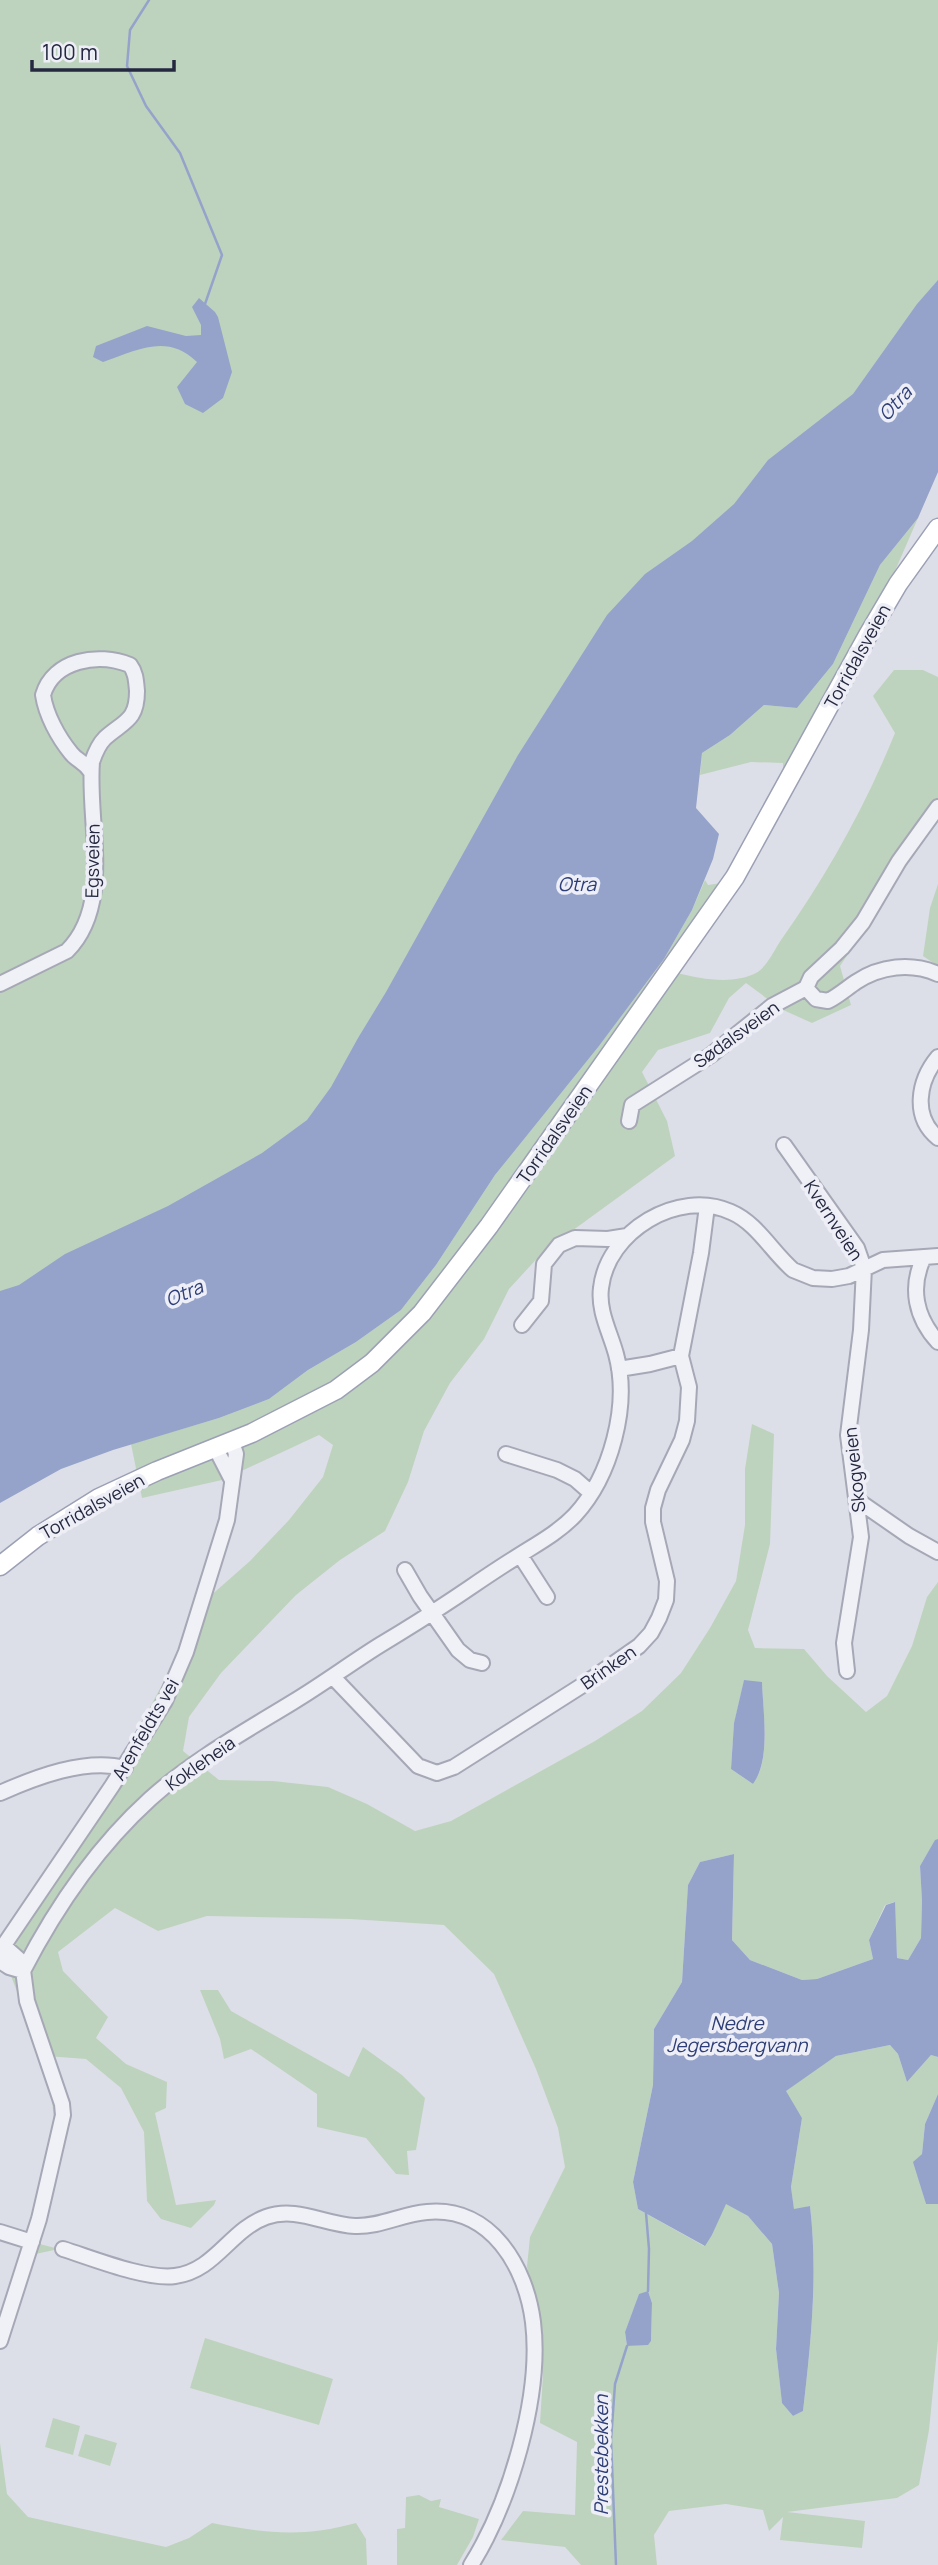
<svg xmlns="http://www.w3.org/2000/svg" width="938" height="2565" font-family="Manrope,sans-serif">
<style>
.green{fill:#bed3be;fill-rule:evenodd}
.water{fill:#95a3cb}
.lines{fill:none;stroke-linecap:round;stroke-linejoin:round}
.stream{stroke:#95a3cb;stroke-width:2.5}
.minor-casing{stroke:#a6a8b6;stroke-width:18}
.major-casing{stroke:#9ca0b5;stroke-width:21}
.minor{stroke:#f0f1f6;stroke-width:14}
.major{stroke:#fff;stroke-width:18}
.labels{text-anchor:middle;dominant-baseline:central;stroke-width:7;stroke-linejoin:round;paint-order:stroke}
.street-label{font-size:18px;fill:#252940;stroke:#edeef6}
.water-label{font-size:19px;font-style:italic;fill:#2d3d77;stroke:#edeef6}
</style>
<rect width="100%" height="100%" fill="#dddfe8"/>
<path class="green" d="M0,0H938V347L358,1133L0,1370Z
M918,518L868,633L753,848L680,960L677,973C702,979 732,985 756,973C766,968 775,949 781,940C827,875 865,807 895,733L873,696L894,670H923L938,677V819L933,818L902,860L874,915L840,966L851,1005L812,1023L781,1009L746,983L729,998L710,1033L658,1050L642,1072L667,1121L675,1156L543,1252L509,1289L484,1339L450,1383L424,1431L408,1482L385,1531L340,1560L296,1595L221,1673L189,1717L183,1751L219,1780L273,1781L328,1787L367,1804L415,1831L451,1821L595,1741L642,1711L681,1673L710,1628L736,1581L745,1525V1469L752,1424L774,1434L770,1544L748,1630L755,1648L804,1649L827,1676L866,1712L887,1696L912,1646L927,1597L938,1582V1839L935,1841L920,1866L922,1901L921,1938L908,1960L897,1958L894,1902L885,1905L869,1940L873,1959L817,1979L802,1980L750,1960L732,1940L734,1854L700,1862L688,1885L682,1982L654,2029L653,2085L633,2182L638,2209L704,2246L712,2235L725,2203L748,2216L772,2244L779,2293L776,2349L782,2402L793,2416L803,2411C811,2343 818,2274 810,2206L794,2210L791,2187L802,2118L785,2091L836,2056L890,2045L898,2054L907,2082L931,2055L938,2057V2094L925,2124L922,2154L914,2162L926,2204H938V2340L929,2430L919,2485L897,2498L787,2512L865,2521L862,2548L780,2540L783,2517L769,2531L763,2510L726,2504L669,2511L654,2535L657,2565H581L565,2547L501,2540L523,2511L575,2515L577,2442L540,2423L543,2375L527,2266L530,2237L565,2167L558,2128L536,2069L494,1974L444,1925L350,1919L207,1916L158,1931L115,1908L58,1952L63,1971L108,2017L96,2038L126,2064L167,2082L166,2108L155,2113L176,2205L216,2200L214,2205L191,2228L161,2219L147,2201L144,2132L121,2088L86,2059L46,2056L62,2104L39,2219L32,2242L59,2249L26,2256L18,2282L44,2186L55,2132L50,2077L11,1976L16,1937L73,1841L104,1794L208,1598L250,1561L289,1520L323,1477L333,1445L319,1435L222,1480L142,1498L131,1444L219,1418L269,1399L308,1370L356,1342L401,1310L436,1265L495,1175L599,1046L664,959L692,910L705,880L708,885L728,882L762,830L780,796L783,789V763L751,762L700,775L702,753L730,735L764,705L797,708L833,664L880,565ZM744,1681L762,1683C763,1712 771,1761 753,1784L731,1769L734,1724ZM648,2291L652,2303L651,2341L648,2344L627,2346L625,2332L639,2295Z
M938,884V966L923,956L930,908Z
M200,1990H218L231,2011L349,2077L363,2047L402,2075L425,2098L416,2150L407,2151L409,2175L396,2174L366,2138L317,2127V2094L251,2049L224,2059L220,2039Z
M205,2338L333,2379L319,2425L190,2388Z
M53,2418L80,2426L73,2455L45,2447Z
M85,2434L117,2443L110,2466L78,2456Z
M0,2443L7,2494L28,2517L166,2547L189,2538L212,2523C265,2533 302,2538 356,2523L366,2539L367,2565H0Z
M419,2495L431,2501L441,2499L439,2507L479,2519L473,2537L457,2565H397V2529L405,2528L406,2497Z"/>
<path class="water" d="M938,280V472L918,518L880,565L833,664L797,708L764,705L730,735L702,753L696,808L719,834L713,859L692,910L664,959L599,1046L495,1175L436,1265L401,1310L356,1342L308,1370L269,1399L219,1418L113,1450L61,1469L0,1503V1291L19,1285L65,1254L168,1206L262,1153L307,1120L331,1087L358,1038L386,992L518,755L607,615L645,574L692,541L734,504L768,460L853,394L917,304Z
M199,298L215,312L218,317L232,372L223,398L203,413L185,404L177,387L197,362C167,333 138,350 103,362L93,357L96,346L147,326L186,336L201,335V325L192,307Z
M744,1680L762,1682C763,1712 771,1760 753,1784L731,1769L734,1723Z
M938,1839V2057L931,2055L907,2082L898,2054L890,2045L836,2056L786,2091L802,2118L791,2187L794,2209L810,2206C818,2274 811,2343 803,2411L793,2416L782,2403L776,2349L779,2293L772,2244L748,2216L726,2204L712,2235L705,2246L638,2209L633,2182L653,2085L654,2029L682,1982L688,1885L700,1862L734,1854L732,1940L750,1960L802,1980L817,1979L873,1959L869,1940L886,1905L895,1902L897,1958L908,1960L921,1938L922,1901L920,1866L935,1840Z
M938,2094V2204H926L913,2162L922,2154L925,2124Z
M648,2291L652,2303L651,2341L648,2345L627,2346L625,2332L639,2294Z"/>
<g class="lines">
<path class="stream" d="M149,0L130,30L127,66L146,106L180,153L222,255L205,304
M646,2213L649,2249L648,2291
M616,2565L611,2440L615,2384L627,2346"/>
<g class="minor-casing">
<path id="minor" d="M0,984L67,951C114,904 87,822 92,762C95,753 98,745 105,738C124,721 137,721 137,691C136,681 136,673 130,665C98,652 53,660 43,695C46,715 58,737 71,753C77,761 84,761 91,772
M806,988L816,999L828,1001C838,996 847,988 856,982C880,966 911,962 938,974
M938,1057C918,1081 912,1117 938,1138
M629,1121L632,1105L711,1055L772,1006L806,988L811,977L842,948L863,922L899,861L938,807
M784,1145L857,1248L864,1268L861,1330L848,1435L861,1537L844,1643L847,1671
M924,1257C909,1288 916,1318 938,1342
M522,1325L541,1301L544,1264L559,1245L575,1238L608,1239L627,1236
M619,1369L650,1364L681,1356
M216,1449L232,1480
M506,1454L557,1470L575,1479L591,1493
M857,1500L909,1536L938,1552
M520,1555L547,1597
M405,1570L420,1596L458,1650L470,1660L482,1663
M333,1677L418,1766L437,1773L454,1767L586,1683L639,1646L651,1633L659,1618L666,1600L667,1581L653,1522V1508L658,1490L682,1440L687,1421L689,1387L681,1356L701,1253L707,1206
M0,1793C36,1777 85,1758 125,1768
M0,1951L112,1786L165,1701L186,1652L227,1520L236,1454L232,1442
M0,1961L9,1967L23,1971
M23,1971C56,1907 96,1848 150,1799C193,1760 244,1732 293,1702C323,1684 351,1663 380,1645C405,1630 429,1615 453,1599C474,1585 494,1571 515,1558C535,1545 558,1533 575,1515C611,1476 630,1405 616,1354C610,1332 598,1311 601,1288C607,1232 678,1188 731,1212C757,1223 772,1252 793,1270L813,1278L832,1279L849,1276L883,1260L938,1256
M0,2232L32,2242
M63,2249C92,2258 146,2280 175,2276C215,2271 230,2230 266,2217C297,2206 325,2225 355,2226C380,2227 402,2214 427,2212C491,2206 526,2267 533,2322C542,2395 510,2503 471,2565
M0,2341L39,2219L63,2115L62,2104L27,2001L22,1962L4,1946"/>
</g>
<g class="major-casing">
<path id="major" d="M0,1566L38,1536L99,1498L157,1471L252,1433L336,1390L372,1363L422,1313L489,1226L735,877L868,635L898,584L938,528"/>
</g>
<use href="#minor" class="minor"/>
<use href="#major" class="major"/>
</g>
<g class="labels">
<g class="street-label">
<text transform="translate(857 656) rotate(-61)">Torridalsveien</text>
<text transform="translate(92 861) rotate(-89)">Egsveien</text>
<text transform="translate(736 1034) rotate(-36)">Sødalsveien</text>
<text transform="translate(554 1134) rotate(-55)">Torridalsveien</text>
<text transform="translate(834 1220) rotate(57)">Kvernveien</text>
<text transform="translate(854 1470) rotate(-96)">Skogveien</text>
<text transform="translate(92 1506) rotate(-29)">Torridalsveien</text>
<text transform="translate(608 1667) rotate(-35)">Brinken</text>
<text transform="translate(145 1729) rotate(-60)">Arenfeldts vei</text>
<text transform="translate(200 1763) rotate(-35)">Kokleheia</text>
</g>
<g class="water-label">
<text transform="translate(895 403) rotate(-48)">Otra</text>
<text x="577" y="884">Otra</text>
<text transform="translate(184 1293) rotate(-23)">Otra</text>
<text x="737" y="2023">Nedre<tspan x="737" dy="22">Jegersbergvann</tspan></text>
<text transform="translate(601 2455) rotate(-90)">Prestebekken</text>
</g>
</g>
<path d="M32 60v10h142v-10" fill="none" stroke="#252940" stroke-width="3.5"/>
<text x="42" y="60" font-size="21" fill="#252940" stroke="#edeef6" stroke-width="5" paint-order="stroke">100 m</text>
</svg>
